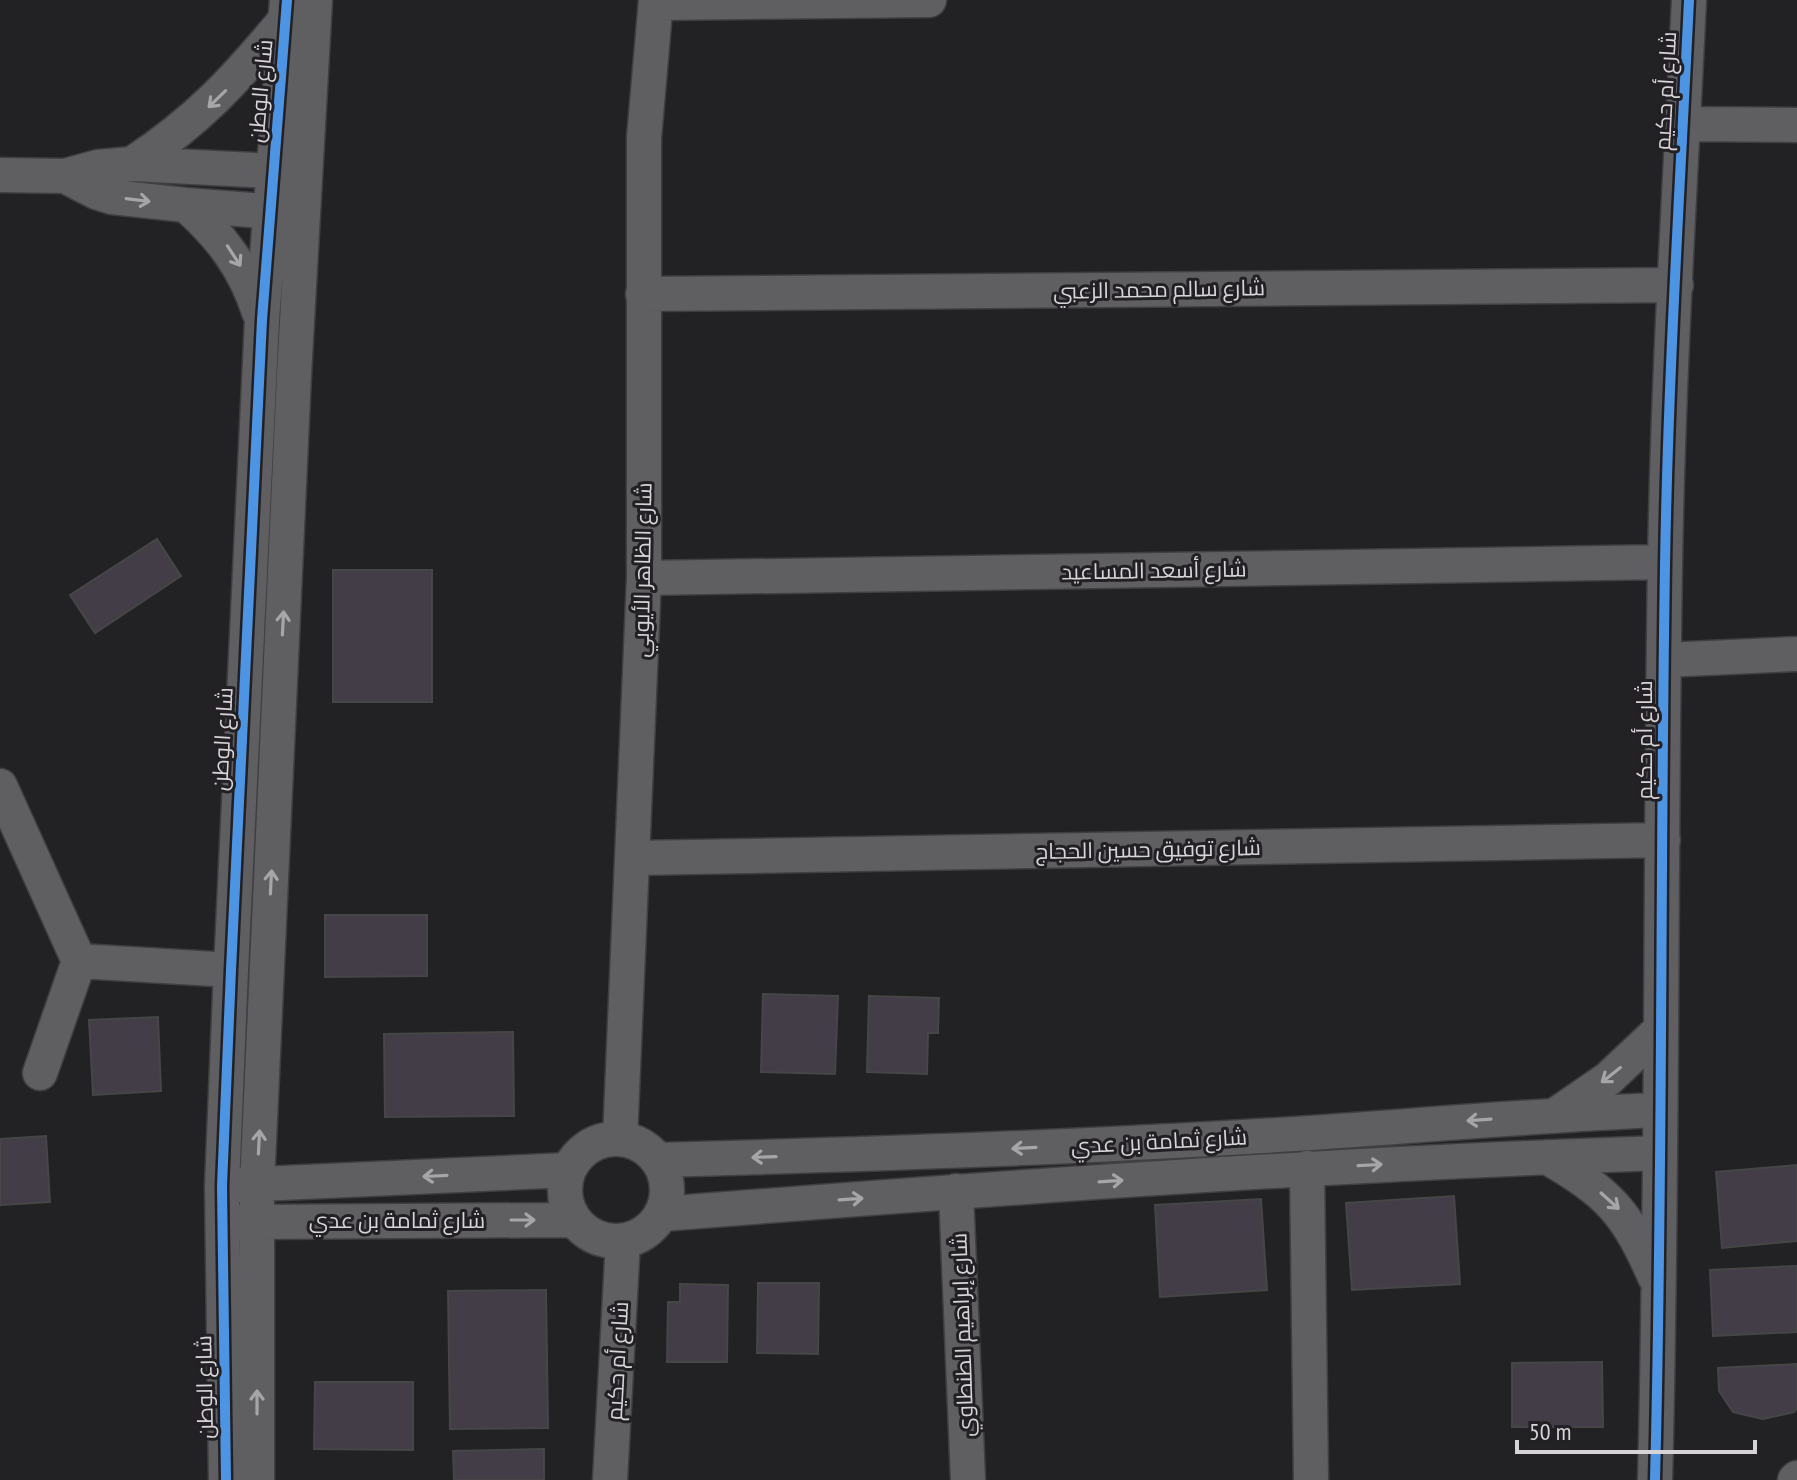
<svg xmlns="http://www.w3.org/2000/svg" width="1797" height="1480" font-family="'PT Sans Narrow',Cairo,sans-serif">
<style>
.building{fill:#423d46;stroke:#464647;stroke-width:2}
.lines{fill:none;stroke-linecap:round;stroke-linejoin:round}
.minor-casing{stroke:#3f3e40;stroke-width:37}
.minor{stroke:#5f5e60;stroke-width:34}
.cycleway-casing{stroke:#222024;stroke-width:15}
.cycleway{stroke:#4d94e3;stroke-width:10}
.oneway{stroke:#a6a5a7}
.labels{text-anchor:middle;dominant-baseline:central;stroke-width:6;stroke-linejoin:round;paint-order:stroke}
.street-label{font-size:22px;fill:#d6d4d7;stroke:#222024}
</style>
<rect width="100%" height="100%" fill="#222123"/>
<path class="building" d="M157,539L181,576L95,633L70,595Z
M333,570H432V702H333Z
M325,915H427V976L325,977Z
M763,994L838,996L835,1074L761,1072Z
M869,996L939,998L938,1033H928L927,1074L867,1072Z
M158,1017L161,1091L93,1095L89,1020Z
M513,1032L514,1116L385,1117L384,1034Z
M46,1136L50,1202L0,1205V1139Z
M1797,1165V1241L1722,1248L1716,1172Z
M1454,1196L1460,1284L1352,1290L1346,1203Z
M1261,1199L1267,1290L1160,1297L1155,1205Z
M1797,1266V1332L1713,1336L1710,1270Z
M758,1283H819L818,1354L757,1353Z
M680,1284L728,1285L727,1362H667L668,1302H680Z
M546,1290L548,1428L450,1429L448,1291Z
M1602,1362L1603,1427H1512V1363Z
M1797,1364V1408L1794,1412L1763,1419L1733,1412L1719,1391L1718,1368Z
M315,1382H413V1450L314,1449Z
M544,1449V1480H454L453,1451Z"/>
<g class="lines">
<g class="minor-casing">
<path id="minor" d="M656,3L929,0
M1683,124L1797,125
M132,164C199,120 235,80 286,19
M0,175L65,176L98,167L132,164L294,172
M65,176L96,192L112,197L186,205L291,213
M186,205C221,236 245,268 259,312
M643,294L1676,285
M644,578L1665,562
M1664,660L1797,654
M0,786L79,961L40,1073
M633,858L1663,840
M79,961L231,970
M1557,1114L1608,1079L1660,1030
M565 1190a51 51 0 1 1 102 0a51 51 0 1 1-102 0Z
M620,1139L644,578V138L656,0
M1547,1157C1609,1193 1626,1211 1655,1277
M658,1160C875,1154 1093,1147 1310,1133C1426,1125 1543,1115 1659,1110
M1307,1168L1311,1480
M238,1185L569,1170
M956,1191L968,1480
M662,1214C995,1188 1327,1164 1660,1153
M234,1222L573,1220
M226,1480L222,1186L231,970L262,320L287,0
M257,1480V1185L294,375L315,0
M610,1480L623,1241
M1655,1480C1663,1175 1660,870 1665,565C1668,377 1680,188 1689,0
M1795,1480L1797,1478"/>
</g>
<use href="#minor" class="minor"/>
<g class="cycleway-casing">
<path id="cycleway" d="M226,1480L222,1186L231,970L262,320L287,0
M1655,1480C1663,1175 1660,870 1665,565C1668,377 1680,188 1689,0"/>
</g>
<use href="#cycleway" class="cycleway"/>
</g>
<defs><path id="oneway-shaft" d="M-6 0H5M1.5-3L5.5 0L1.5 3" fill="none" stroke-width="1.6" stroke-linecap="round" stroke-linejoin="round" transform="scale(2)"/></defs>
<g class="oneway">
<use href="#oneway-shaft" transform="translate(217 99) rotate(136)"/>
<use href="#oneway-shaft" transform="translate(138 200) rotate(7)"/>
<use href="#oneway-shaft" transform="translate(234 256) rotate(57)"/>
<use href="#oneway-shaft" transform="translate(283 623) rotate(-87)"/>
<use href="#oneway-shaft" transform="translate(271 882) rotate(-87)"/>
<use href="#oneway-shaft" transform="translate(1611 1075) rotate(142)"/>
<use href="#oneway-shaft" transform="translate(1479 1120) rotate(176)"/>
<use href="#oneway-shaft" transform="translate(259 1142) rotate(-87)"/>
<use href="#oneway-shaft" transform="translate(1024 1148) rotate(177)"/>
<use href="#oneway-shaft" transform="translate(764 1157) rotate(178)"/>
<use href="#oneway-shaft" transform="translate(1370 1165) rotate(-3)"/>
<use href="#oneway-shaft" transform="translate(435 1176) rotate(177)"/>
<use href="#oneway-shaft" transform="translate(1111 1181) rotate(-4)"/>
<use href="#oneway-shaft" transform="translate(851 1199) rotate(-4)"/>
<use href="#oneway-shaft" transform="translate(1610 1201) rotate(42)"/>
<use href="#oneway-shaft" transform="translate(523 1220)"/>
<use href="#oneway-shaft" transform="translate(257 1402) rotate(-90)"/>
</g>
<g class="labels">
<g class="street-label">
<text transform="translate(260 91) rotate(-85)">شارع الوطن</text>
<text transform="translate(1665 91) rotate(-87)">شارع أم حكيم</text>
<text transform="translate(1159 289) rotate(-1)">شارع سالم محمد الزعبي</text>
<text transform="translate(642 570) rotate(-89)">شارع الظاهر الأيوبي</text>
<text transform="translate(1154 570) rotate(-1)">شارع أسعد المساعيد</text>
<text transform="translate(222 739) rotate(-87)">شارع الوطن</text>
<text transform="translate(1644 740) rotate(-90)">شارع أم حكيم</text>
<text transform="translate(1148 849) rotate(-1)">شارع توفيق حسين الحجاج</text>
<text transform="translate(1159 1141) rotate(-3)">شارع ثمامة بن عدي</text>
<text x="397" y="1220">شارع ثمامة بن عدي</text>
<text transform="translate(962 1335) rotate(-92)">شارع إبراهيم الطنطاوي</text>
<text transform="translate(617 1361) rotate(-87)">شارع أم حكيم</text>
<text transform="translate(204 1387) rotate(-91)">شارع الوطن</text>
</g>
</g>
<path d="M1517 1440v12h238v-12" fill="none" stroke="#d6d4d7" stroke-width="4"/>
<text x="1529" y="1440" font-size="24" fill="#d6d4d7" stroke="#222024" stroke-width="6" paint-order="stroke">50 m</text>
</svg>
